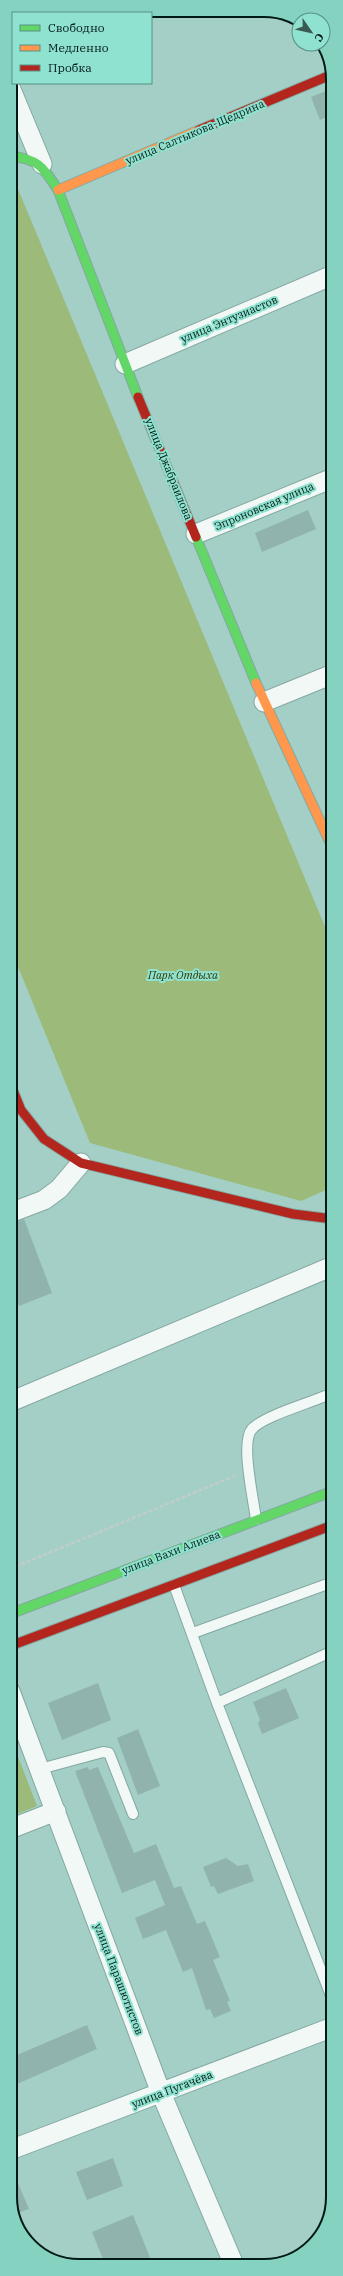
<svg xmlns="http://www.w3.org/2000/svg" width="343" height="2276" font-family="'IBM Plex Serif',serif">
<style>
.green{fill:#9cba79}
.building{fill:#90b4ad}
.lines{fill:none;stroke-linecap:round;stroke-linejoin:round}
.lane-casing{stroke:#85a8a1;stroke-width:12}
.street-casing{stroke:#85a8a1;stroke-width:21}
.fast-casing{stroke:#85a8a1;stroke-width:11}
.slow-casing{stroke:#85a8a1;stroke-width:11}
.jam-casing{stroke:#85a8a1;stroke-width:11}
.path{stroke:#c0cdca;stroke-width:2.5;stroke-dasharray:4 2;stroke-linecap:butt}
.lane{stroke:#f1f8f6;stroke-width:10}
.street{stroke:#f1f8f6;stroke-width:19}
.fast{stroke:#63d668;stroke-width:9}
.slow{stroke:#ff974d;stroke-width:9}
.jam{stroke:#b3261e;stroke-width:9}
.labels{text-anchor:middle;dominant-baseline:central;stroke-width:4;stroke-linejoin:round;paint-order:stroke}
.street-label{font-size:11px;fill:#021a15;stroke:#90e2d0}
.park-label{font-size:11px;font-style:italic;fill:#303802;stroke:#90e2d0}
.rim{fill:none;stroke:#021a15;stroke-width:2}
</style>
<rect width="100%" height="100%" fill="#a3cfc6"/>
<path class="green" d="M18,189L333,946V1187L301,1201L90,1143L10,947V192Z
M10,1736L37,1806L10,1817Z"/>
<path class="building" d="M326,91L328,96L333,94V114L320,120L311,97Z
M308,510L316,529L262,552L255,533Z
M24,1219L52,1293L19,1306L10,1283V1225Z
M98,1683L111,1720L62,1740L48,1703Z
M286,1688L299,1718L262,1734L258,1723L260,1720L253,1702Z
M138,1729L160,1786L138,1795L117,1738Z
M88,1767L89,1770L98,1767L134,1853L156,1844L174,1888L181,1886L197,1924L205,1921L220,1957L213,1960L230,2001L227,2002L231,2011L214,2018L210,2009L206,2010L192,1968L183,1972L166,1930L143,1939L135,1918L165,1905L155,1880L122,1893L75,1771Z
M226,1858L238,1866L248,1864L254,1881L218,1894L214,1886L211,1887L203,1867Z
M87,2025L97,2049L10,2087V2058Z
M113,2158L123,2186L87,2200L76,2172Z
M10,2164L29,2209L15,2214L10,2202Z
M133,2215L153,2265L105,2264L92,2232Z"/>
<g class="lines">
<g class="lane-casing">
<path id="lane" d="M256,1520C254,1501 240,1442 252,1429C264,1416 307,1404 325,1396L333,1398
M174,1585L217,1703L333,2001
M193,1633L333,1582
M217,1703L333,1651
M40,1769L103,1752L109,1753L133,1814"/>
</g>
<g class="street-casing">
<path id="street" d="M10,87L42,164
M125,364L333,275
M196,534L333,478
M264,702L333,674
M10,1213L44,1200L59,1189L81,1163
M10,1402L333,1266
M10,1691L161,2093L234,2265
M10,1829L56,1811
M10,2150L333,2027"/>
</g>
<g class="fast-casing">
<path id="fast" d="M10,156C39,159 43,167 58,190L138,397
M196,537L256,683
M10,1614L333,1491"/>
</g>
<g class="slow-casing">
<path id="slow" d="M58,190L199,130
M256,683L333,849"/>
</g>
<g class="jam-casing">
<path id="jam" d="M199,130L333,74
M138,397L196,537
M10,1083L21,1110L44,1139L81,1163L293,1214L333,1219
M10,1646L333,1525"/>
</g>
<path class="path" d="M10,1569L237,1475"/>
<use href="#lane" class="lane"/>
<use href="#street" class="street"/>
<use href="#fast" class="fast"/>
<use href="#slow" class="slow"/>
<use href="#jam" class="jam"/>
</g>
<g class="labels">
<g class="street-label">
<text transform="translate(195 132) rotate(-23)">улица Салтыкова-Щедрина</text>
<text transform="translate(229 319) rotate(-23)">улица Энтузиастов</text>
<text transform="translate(169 469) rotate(68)">улица Джабраилова</text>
<text transform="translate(264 506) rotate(-23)">Эпроновская улица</text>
<text transform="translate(171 1552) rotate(-21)">улица Вахи Алиева</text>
<text transform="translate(119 1979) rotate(69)">улица Парашютистов</text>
<text transform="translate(172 2089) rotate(-21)">улица Пугачёва</text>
</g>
<g class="park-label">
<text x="183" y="975">Парк Отдыха</text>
</g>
</g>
<path d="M0 0H343V2276H0ZM79 17H264A62 62 0 0 1 326 79V2197A62 62 0 0 1 264 2259H79A62 62 0 0 1 17 2197V79A62 62 0 0 1 79 17Z" fill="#85d2c1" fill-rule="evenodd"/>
<path class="rim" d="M79 17H264A62 62 0 0 1 326 79V2197A62 62 0 0 1 264 2259H79A62 62 0 0 1 17 2197V79A62 62 0 0 1 79 17Z"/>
<rect x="12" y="12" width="140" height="72" fill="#90e2d0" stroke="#579285"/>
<rect x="20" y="25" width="20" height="6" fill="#63d668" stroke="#579285"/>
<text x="48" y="32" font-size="12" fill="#021a15">Свободно</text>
<rect x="20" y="45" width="20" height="6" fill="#ff974d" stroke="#579285"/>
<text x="48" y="52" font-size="12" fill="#021a15">Медленно</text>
<rect x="20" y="65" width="20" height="6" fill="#b3261e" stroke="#579285"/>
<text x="48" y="72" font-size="12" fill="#021a15">Пробка</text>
<g transform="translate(311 32) rotate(124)"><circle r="19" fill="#90e2d0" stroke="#579285"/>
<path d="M0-3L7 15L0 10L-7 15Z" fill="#3a5953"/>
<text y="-6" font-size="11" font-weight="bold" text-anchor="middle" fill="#021a15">С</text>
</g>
</svg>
